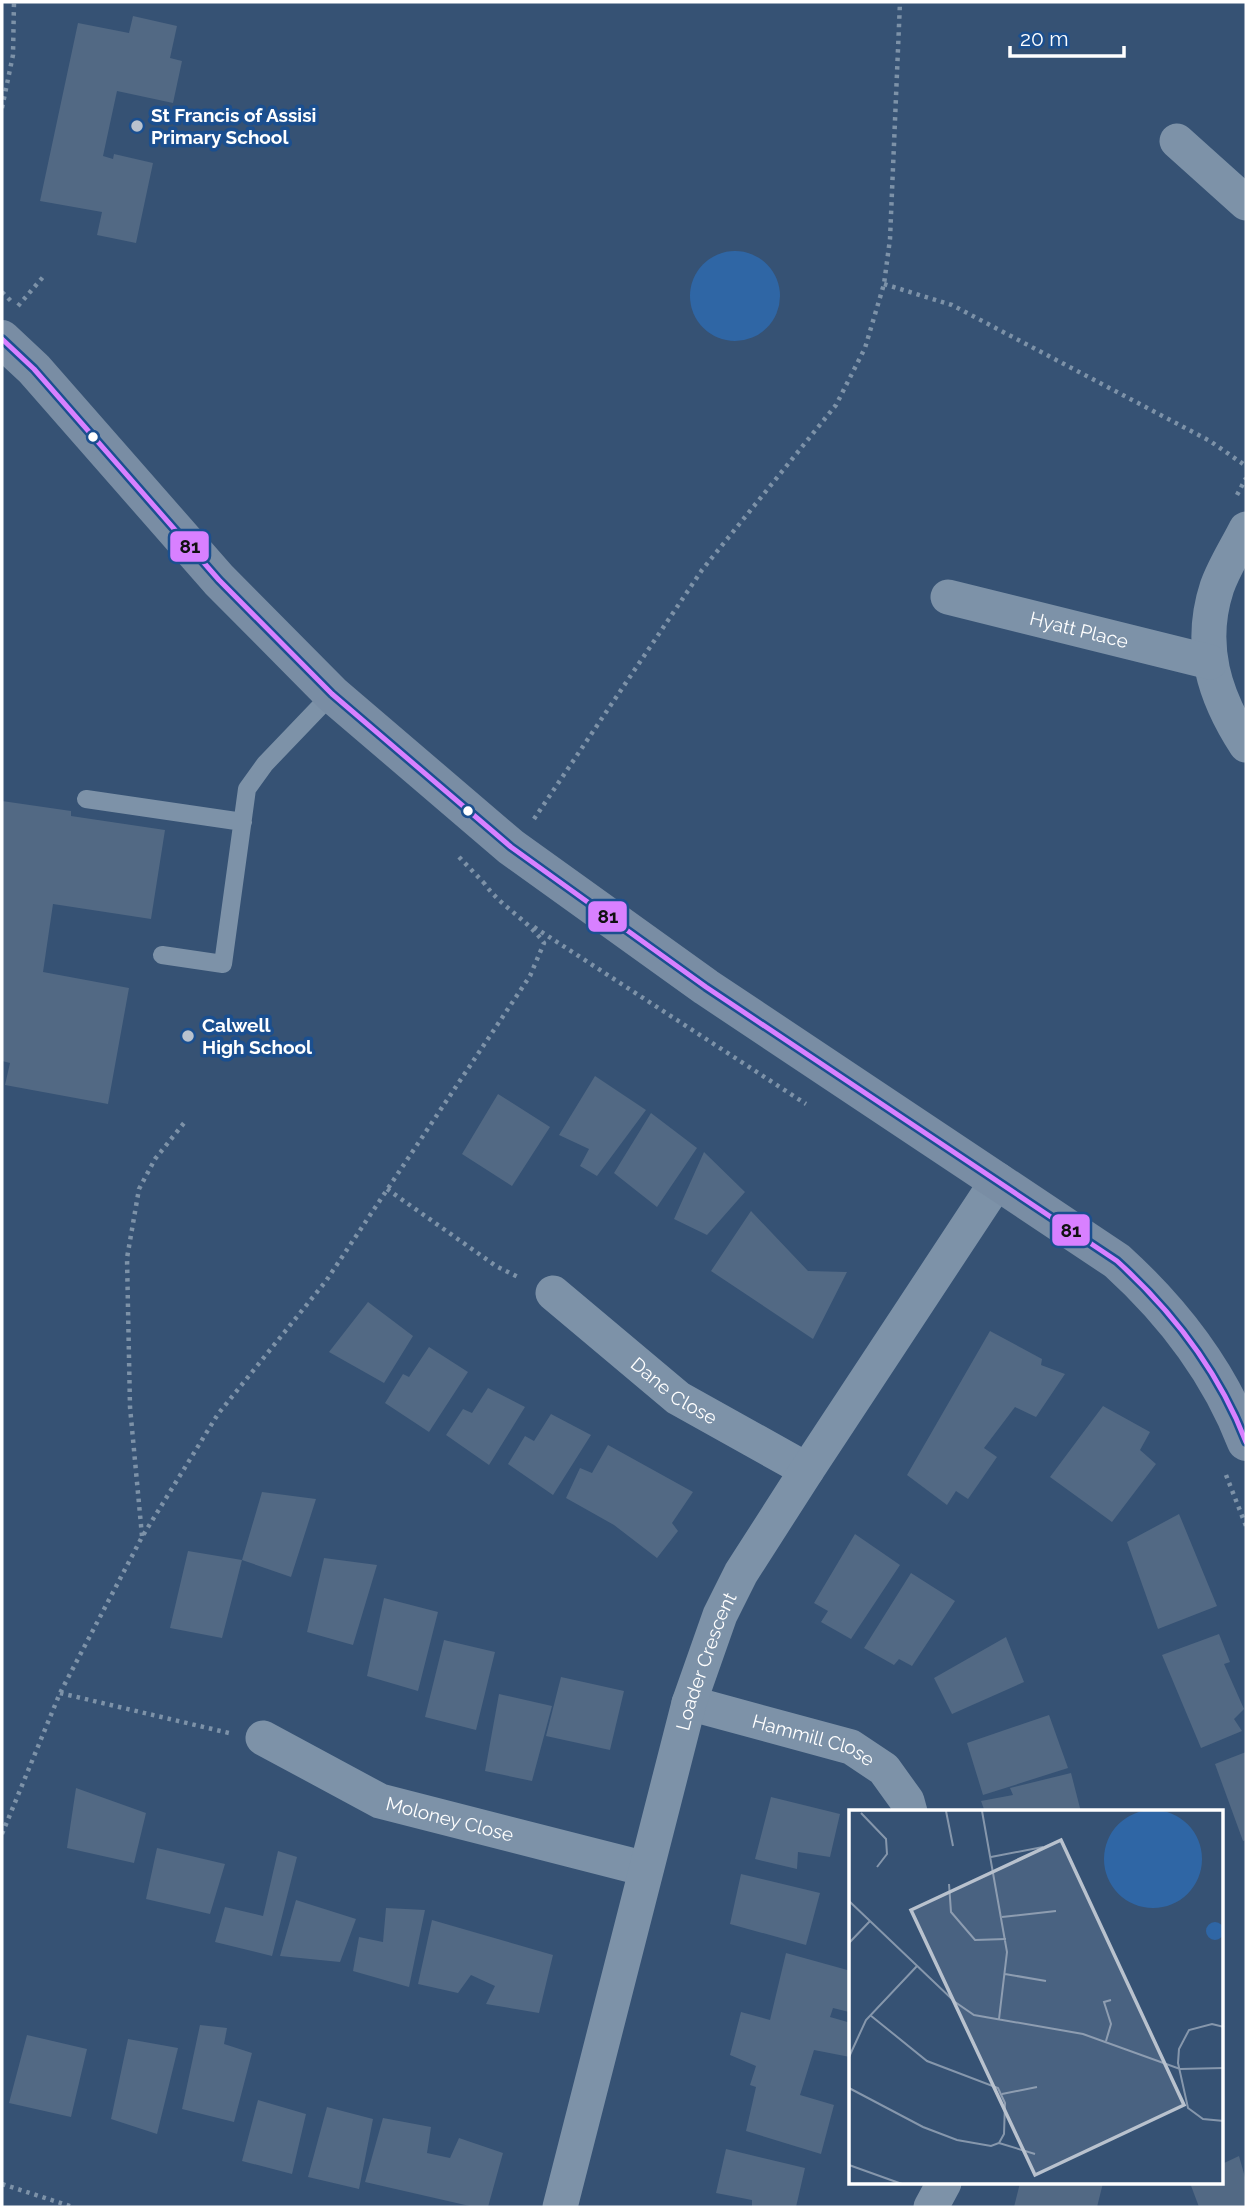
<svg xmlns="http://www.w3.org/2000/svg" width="1248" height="2209" font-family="Raleway,sans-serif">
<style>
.green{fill:#2f66a5}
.building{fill:#526984}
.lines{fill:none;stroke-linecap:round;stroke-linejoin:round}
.path{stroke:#7d92a8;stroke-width:4.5;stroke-dasharray:3.5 5;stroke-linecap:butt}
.lane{stroke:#7d92a8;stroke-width:18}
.street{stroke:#7d92a8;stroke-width:35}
.secondary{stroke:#798da4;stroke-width:38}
.bus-1-casing{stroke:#1b4f8f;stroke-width:10}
.bus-1{stroke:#d880ff;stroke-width:5}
.poi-dot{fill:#b9c2ce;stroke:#1b4f8f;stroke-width:2.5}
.bus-dot{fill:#fff;stroke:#1b4f8f;stroke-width:2.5}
.labels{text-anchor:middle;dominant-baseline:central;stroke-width:7;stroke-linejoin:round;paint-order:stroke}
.poi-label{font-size:19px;font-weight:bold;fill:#fff;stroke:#1b4f8f;text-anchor:start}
.street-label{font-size:19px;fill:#fff;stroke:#1b4f8f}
.inset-road{fill:none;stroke:#8697ac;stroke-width:2}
.view{fill:#b9c2ce;fill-opacity:0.15;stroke:#b9c2ce;stroke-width:3.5}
.inset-edge{fill:none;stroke:#fff;stroke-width:3.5}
.line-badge{stroke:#1b4f8f;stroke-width:2.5}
.pale-badge-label{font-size:19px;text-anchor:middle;font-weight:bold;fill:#111}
</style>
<rect width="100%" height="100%" fill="#365274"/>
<path class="green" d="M690 296a45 45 0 1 1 90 0a45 45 0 1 1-90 0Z"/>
<path class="building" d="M133,16L177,26L170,58L182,61L173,103L117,91L103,156L113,159L114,154L153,163L136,243L97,235L102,212L40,201L78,23L129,33Z
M2,801L71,811V816L165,830L151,919L53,904L43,972L129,988L108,1104L5,1085L10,1063L2,1061Z
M595,1076L646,1110L597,1176L580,1166L589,1149L559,1135Z
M498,1094L550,1127L512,1186L462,1154Z
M651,1113L697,1148L657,1207L614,1173Z
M704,1152L745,1192L707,1235L674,1219Z
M751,1211L808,1271L847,1272L813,1339L711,1271Z
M368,1302L413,1336L384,1383L329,1352Z
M990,1331L1042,1359L1041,1365L1065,1374L1036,1417L1015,1407L984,1448L997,1457L968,1499L956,1491L947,1505L907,1475Z
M429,1347L468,1372L429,1432L385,1403L403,1374L409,1377Z
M488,1388L525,1407L489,1465L446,1435L463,1409L472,1413Z
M1103,1406L1150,1432L1140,1450L1156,1464L1112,1522L1050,1477Z
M551,1414L591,1435L553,1495L508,1464L525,1436L534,1441Z
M608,1445L693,1492L672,1523L678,1531L657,1558L614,1525L566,1498L580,1468L592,1473Z
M262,1492L316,1499L291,1577L242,1560Z
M1179,1514L1217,1606L1158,1629L1127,1542Z
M855,1534L900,1565L851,1639L821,1622L828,1611L814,1603Z
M188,1551L242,1560L222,1638L170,1628Z
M324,1558L377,1565L353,1645L307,1632Z
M911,1573L955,1601L912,1666L899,1659L894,1665L864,1648Z
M384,1598L438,1612L418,1691L367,1676Z
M1219,1634L1230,1662L1224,1664L1244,1709L1234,1719L1242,1731L1201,1748L1162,1655Z
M1006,1637L1024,1682L952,1714L934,1678Z
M444,1640L495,1652L476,1730L425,1717Z
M561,1677L624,1691L610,1750L546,1736Z
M499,1694L552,1706L532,1781L485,1771Z
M1049,1715L1068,1768L983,1795L967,1743Z
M1246,1752V1840L1243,1841L1215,1764Z
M1071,1773L1081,1812H985L981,1801L1013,1795L1010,1788Z
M76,1788L146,1813L134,1863L67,1848Z
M771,1797L840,1814L830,1857L798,1852L797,1869L755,1859Z
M157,1848L225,1864L210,1914L146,1899Z
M278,1851L297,1857L272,1956L215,1942L225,1907L263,1916Z
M741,1874L820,1893L806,1945L730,1924Z
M296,1900L356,1919L340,1962L280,1956Z
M386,1908L425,1910L409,1987L353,1971L359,1937L383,1942Z
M432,1920L553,1955L539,2013L486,2004L495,1986L471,1975L458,1993L418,1984Z
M786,1953L851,1971L849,2012L833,2008L830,2017L851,2023L850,2057L814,2050L800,2095L834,2105L821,2154L746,2131L756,2087L750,2085L756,2066L730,2055L741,2012L770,2020Z
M200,2025L227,2028L224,2044L252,2053L234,2122L182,2109Z
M27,2035L87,2049L71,2117L9,2103Z
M128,2039L178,2048L157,2134L111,2119Z
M258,2100L306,2114L292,2174L242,2161Z
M327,2107L373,2119L359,2189L308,2177Z
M383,2118L431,2127L427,2153L450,2158L459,2138L503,2153L488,2207H474L365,2182Z
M726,2149L805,2168L796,2207H752V2200L716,2193Z
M1239,2156L1246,2181V2207H1199L1190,2183H1222V2164Z
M1020,2183H1103L1097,2207H1014Z"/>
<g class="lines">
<path class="path" d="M2,108L13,55L14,2
M884,284L952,305L1210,441L1246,466
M2,292L11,301
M18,306L43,277
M1237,495L1246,478
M534,819L702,570L836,405L865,348L884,284L890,239L900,2
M459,857L484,883
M534,927L806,1104
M387,1189L496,1266L520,1278
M1226,1475L1246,1526
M142,1536L130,1407L127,1258L139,1189L155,1159L184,1123
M60,1693L229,1733
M2,1834L60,1693L142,1537L218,1414L326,1281L530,976L544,943C527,919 501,907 484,883L488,879
M2,2184L73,2207"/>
<path class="lane" d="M86,799L243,822
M162,955L223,964L247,789L265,764L332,694"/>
<g class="street">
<path d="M1177,141L1246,203"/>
<path d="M1246,529C1237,547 1224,567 1217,587C1198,645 1214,696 1246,745"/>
<path id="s1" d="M948,597L1210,662"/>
<path id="s2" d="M553,1293L678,1398L807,1470"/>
<path id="s3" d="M689,1703L851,1747L884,1769L907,1801L910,1812"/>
<path id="s4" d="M263,1738L380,1801L646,1869"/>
<path id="s5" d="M560,2207L689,1703L720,1615L741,1573L807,1470L998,1180"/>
<path d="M931,2207L944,2183"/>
</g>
<path class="secondary" d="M2,339L34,369L219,580L332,694L511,847L706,987L1117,1261C1172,1311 1219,1372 1246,1442"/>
<g class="bus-1-casing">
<path id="bus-1" d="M2,339L34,369L219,580L332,694L511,847L706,987L1117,1261C1172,1311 1219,1372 1246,1442"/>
</g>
<use href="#bus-1" class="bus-1"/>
</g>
<g class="poi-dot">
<circle cx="137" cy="126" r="7"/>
<circle cx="188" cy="1036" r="7"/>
</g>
<g class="bus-dot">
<circle cx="93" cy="437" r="6"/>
<circle cx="468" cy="811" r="6"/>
</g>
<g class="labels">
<g class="poi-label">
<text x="151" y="115">St Francis of Assisi<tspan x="151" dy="22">Primary School</tspan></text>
<text x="202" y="1025">Calwell<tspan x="202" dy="22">High School</tspan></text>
</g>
<g class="street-label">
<text stroke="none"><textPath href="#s1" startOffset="135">Hyatt Place</textPath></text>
<text stroke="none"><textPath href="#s2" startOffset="156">Dane Close</textPath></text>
<text stroke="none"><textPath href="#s5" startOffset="565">Loader Crescent</textPath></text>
<text stroke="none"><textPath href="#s3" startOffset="130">Hammill Close</textPath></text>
<text stroke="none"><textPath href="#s4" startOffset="205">Moloney Close</textPath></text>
</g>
</g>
<g transform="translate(849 1810)">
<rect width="374" height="374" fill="#365274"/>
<path d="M255 49a49 49 0 1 1 98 0a49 49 0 1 1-98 0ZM357 121a9 9 0 1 1 18 0a9 9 0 1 1-18 0Z" fill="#2f66a5"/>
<path class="inset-road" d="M97,1L104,36M133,1L158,142L150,209M12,3L37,29L38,44L28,57M142,47L194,37M100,74L102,102L126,130L157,129M0,91L106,192L125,205L234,224L331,259L375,258M153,107L207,101M0,133L21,111M156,164L197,171M375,217L363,214L340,220L330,239L329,253L339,298L354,309L375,311M257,231L262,214L255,192L262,190M0,247L17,210L68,156M0,278L74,317L108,330L142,336L150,333L155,324L156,293L149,278L78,251L21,205M153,284L188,277M150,333L186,344M0,355L53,374"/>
<path class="view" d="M212,30L335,295L186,365L62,100Z"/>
<rect width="374" height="374" class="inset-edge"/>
</g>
<g class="line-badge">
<rect x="169" y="530" width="41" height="33" rx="7" fill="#d880ff"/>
<rect x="587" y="900" width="41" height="33" rx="7" fill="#d880ff"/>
<rect x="1051" y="1213" width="40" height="34" rx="7" fill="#d880ff"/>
</g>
<g class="pale-badge-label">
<text x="190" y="553">81</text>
<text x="608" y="923">81</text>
<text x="1071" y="1237">81</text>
</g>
<rect width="1248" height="2209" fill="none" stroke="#ffffff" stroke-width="7"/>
<path d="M1010 46v10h114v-10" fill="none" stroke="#ffffff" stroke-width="3.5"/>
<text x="1020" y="46" font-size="21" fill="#ffffff" stroke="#1b4f8f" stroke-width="5" paint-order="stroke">20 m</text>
</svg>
